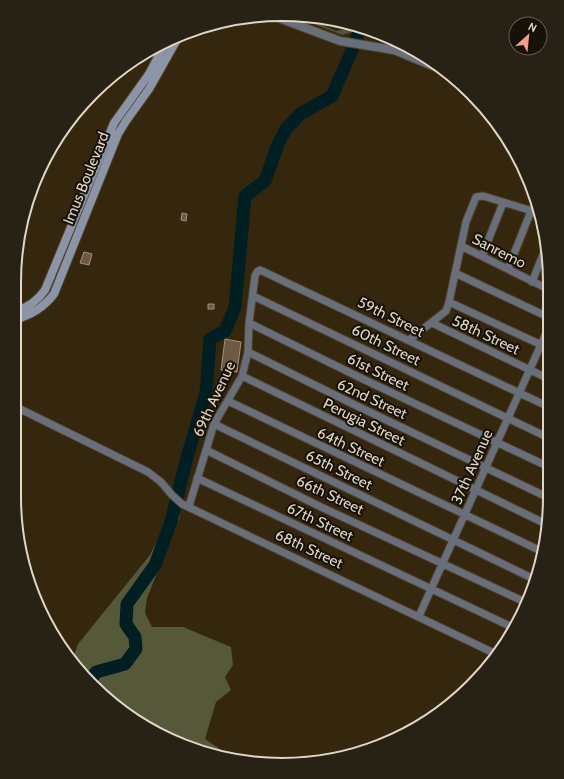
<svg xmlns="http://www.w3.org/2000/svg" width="564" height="779" font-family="Cabin,sans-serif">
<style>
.green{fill:#53553b}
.forest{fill:#56583a}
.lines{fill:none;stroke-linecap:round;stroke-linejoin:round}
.river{stroke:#011e23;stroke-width:13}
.building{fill:#6f5944;stroke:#a78f78}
.minor-casing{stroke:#50432c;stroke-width:9}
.tertiary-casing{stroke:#50432c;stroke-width:10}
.secondary-casing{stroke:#50432c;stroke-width:10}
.minor{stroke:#686e7a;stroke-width:7}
.tertiary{stroke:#686e7a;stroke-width:8}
.secondary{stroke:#8c94a8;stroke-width:8}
.labels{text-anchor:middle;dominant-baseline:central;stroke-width:4;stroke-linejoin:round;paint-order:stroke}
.street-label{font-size:15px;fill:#dfd6c8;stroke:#171107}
.rim{fill:none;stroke:#dfd6c8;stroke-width:2}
</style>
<rect width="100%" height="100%" fill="#35270e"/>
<path class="green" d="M292,15L299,16L336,31L357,27L356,31L342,35Z"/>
<path class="forest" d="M170,508L178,512L180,517L147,598L145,613L152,627H183L231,647L233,665L225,677L231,690L216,702L205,739L223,751L222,755L164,737L105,699L72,661L78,644L150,555L161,533Z"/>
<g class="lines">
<path class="river" d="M357,37L360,28
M90,681L96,672L125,664L136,649L135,637L126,624L127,604L155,565L171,522L186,461L206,393L210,339L225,331L235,307L245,196L265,181L278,144L286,129L300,114L332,96L352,50"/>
</g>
<path class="building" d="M182,213L187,214L186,221L181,220Z
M84,252L92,254L89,265L80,263Z
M208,304H214V309H208Z
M225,339L241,342L237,372L221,370Z"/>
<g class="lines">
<g class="minor-casing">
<path id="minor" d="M461,246L548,289
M482,256L503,203
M508,269L531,211
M455,273L548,317
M532,282L547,245
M253,296L549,438
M449,302L548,348
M249,323L365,380L549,467
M432,323L549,379
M409,340L446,311L449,302L466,222L476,197L483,196L539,213
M248,352L353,404L549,498
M242,376L548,525
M228,401L543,552
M14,406L148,472L161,482L172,495L182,504L498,655
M214,424L536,580
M206,450L321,507L527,603
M197,478L514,628
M189,506L214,424L242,376L248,352L249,323L255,276L257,272L260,270L549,407
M419,616L548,329"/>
</g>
<g class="tertiary-casing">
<path id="tertiary" d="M271,15L340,41L394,50L445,71"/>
</g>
<g class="secondary-casing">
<path id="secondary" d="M14,312C27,308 37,302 45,290L114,123L149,74L167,40
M14,320C31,315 43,308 54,294L118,134L126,121L149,89L179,36"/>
</g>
<use href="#minor" class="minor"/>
<use href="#tertiary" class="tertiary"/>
<use href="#secondary" class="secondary"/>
</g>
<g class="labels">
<g class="street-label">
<text transform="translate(86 178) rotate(-68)">Imus Boulevard</text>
<text transform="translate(499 251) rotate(27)">Sanremo</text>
<text transform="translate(391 317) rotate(26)">59th Street</text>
<text transform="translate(486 335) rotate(25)">58th Street</text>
<text transform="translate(386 345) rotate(26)">60th Street</text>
<text transform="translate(378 372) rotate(26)">61st Street</text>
<text transform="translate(214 399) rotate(-65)">69th Avenue</text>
<text transform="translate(372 399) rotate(25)">62nd Street</text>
<text transform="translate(364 422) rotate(26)">Perugia Street</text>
<text transform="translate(351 447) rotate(25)">64th Street</text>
<text transform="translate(472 467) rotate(-66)">37th Avenue</text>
<text transform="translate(339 470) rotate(26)">65th Street</text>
<text transform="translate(330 495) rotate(25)">66th Street</text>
<text transform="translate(320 522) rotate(25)">67th Street</text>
<text transform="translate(309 549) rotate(25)">68th Street</text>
</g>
</g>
<path d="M0 0H564V779H0ZM282 21H282A261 261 0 0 1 543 282V497A261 261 0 0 1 282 758H282A261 261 0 0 1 21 497V282A261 261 0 0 1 282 21Z" fill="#272116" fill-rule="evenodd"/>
<path class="rim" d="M282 21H282A261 261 0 0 1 543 282V497A261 261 0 0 1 282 758H282A261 261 0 0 1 21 497V282A261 261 0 0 1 282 21Z"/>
<g transform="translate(528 36) rotate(27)"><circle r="19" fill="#171107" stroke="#676054"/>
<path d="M0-3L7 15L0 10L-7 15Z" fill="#f49d8b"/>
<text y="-6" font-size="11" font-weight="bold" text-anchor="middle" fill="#dfd6c8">N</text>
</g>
</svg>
